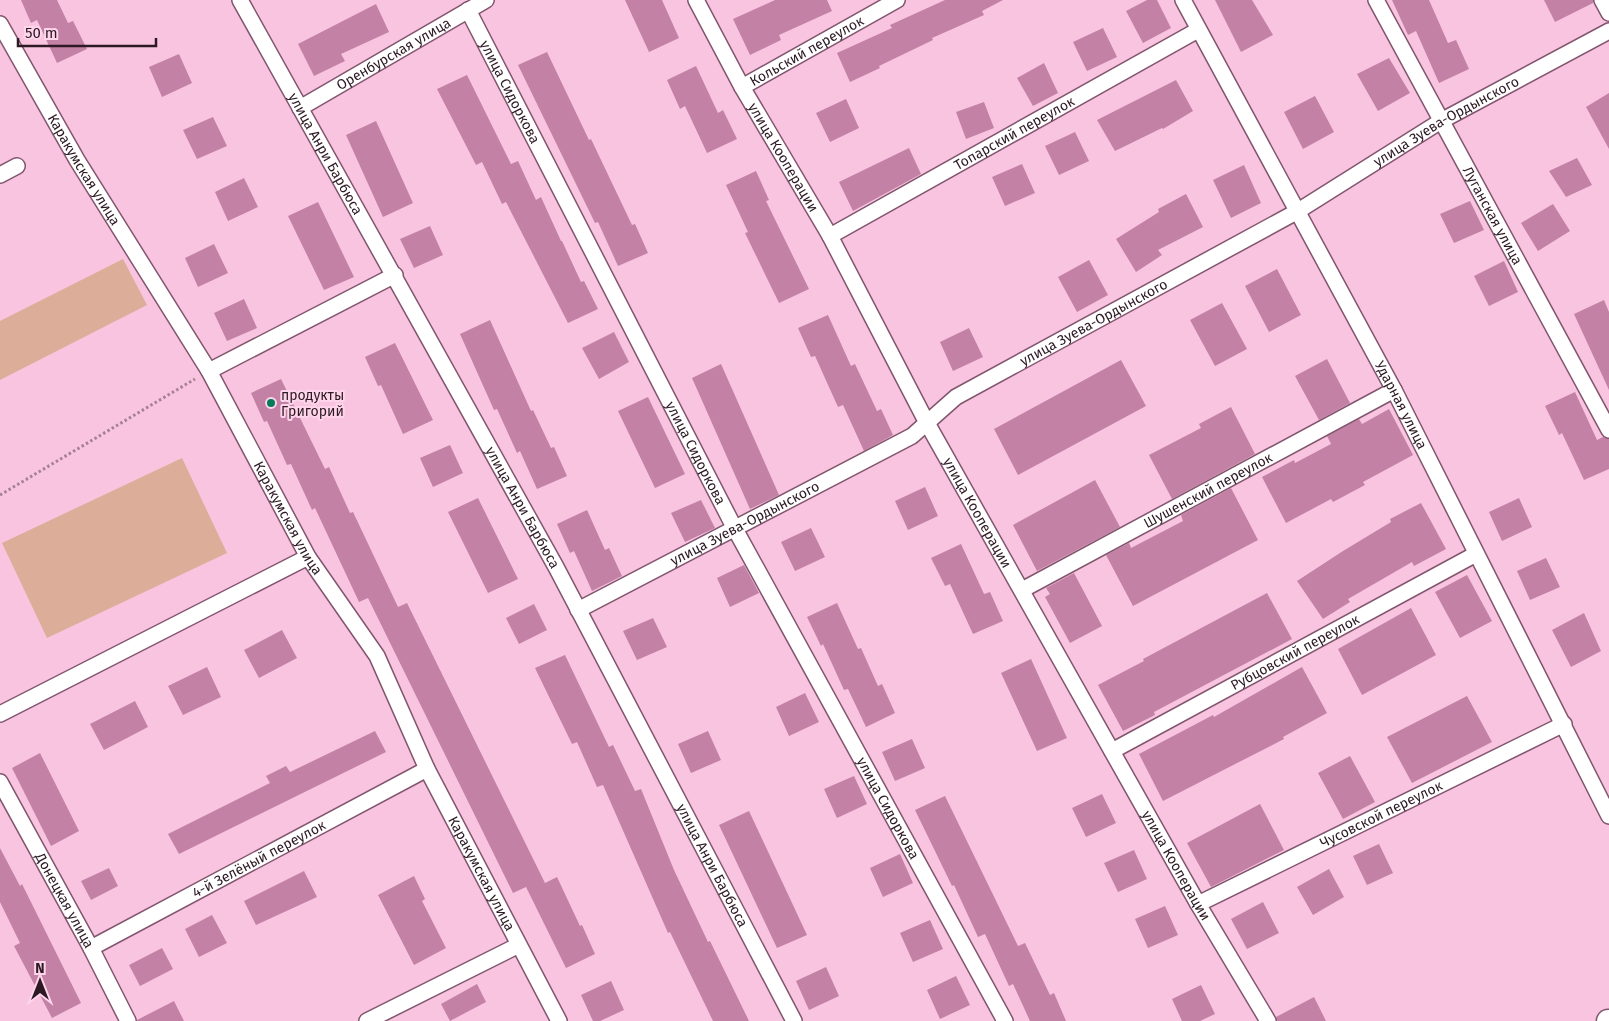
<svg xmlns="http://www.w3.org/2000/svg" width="1609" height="1021" font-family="'Fira Sans',sans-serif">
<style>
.green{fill:#dcae99}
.building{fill:#c481a6}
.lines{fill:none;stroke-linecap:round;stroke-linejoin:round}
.street-casing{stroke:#82556e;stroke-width:18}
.secondary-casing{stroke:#82556e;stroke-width:25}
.path{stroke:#a78095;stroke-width:3;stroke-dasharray:2.5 2.5;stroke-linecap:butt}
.street{stroke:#fff;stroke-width:15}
.secondary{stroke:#fff;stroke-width:22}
.poi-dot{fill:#047c5a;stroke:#ffd5eb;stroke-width:2}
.labels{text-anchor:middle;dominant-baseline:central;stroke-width:4;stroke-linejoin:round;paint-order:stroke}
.street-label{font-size:14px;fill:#2c1923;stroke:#ffd5eb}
.poi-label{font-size:14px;fill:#2c1923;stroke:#ffd5eb;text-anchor:start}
</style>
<rect width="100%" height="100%" fill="#f8c4df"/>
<path class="green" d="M123,259L147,305L0,380V321Z
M182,458L227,553L47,638L2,543Z"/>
<path class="building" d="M21,0H57L68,23L73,21L87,49L57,63L37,20L31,23Z
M625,0H662L679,38L649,52Z
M775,0H827L832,11L779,35L781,40L750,55L733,19Z
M945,0H1003L982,11L984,15L932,38L933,40L879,66L880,68L850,82L837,53L892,28L890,25Z
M1147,0H1157L1171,28L1143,43L1126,11Z
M1215,0H1252L1273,35L1241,52Z
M1392,0H1429L1448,43L1456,40L1469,69L1439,83L1416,31L1408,35Z
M1544,0H1593V3L1555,22Z
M376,4L389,32L341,54L345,61L314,76L298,44Z
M1103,28L1117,57L1087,71L1073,42Z
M547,52L589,140L591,139L632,225L635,224L648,253L618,266L598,222L595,223L518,65Z
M179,54L192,83L162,97L149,67Z
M1389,58L1410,93L1378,111L1357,74Z
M1044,63L1058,93L1033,106L1017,78Z
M696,66L718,113L723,110L737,139L707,153L685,106L680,109L667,80Z
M467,75L511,164L518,161L536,200L541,197L561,241H562L581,282L584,281L598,309L568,323L506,202L502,204L482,162L476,165L437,89Z
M1176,80L1193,111L1163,129L1162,128L1115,151L1097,120Z
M1609,93V149L1586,107Z
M1315,96L1334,132L1303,149L1284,112Z
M846,99L859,128L830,142L816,113Z
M984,102L994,128L966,139L956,112Z
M213,117L227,146L197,159L183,130Z
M376,121L413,203L383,217L346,135Z
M1075,132L1089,161L1059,175L1045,146Z
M909,148L921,174L853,211L839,182Z
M1577,158L1592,185L1566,197L1549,171Z
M1022,164L1035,193L1005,206L992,177Z
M1244,165L1261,203L1231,218L1213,180Z
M756,171L769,200L766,201L809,289L779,303L745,233L748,232L726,185Z
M244,178L258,207L228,221L215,192Z
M1186,194L1203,227L1158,250L1162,255L1136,272L1116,239L1159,212L1158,209Z
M1470,201L1484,230L1454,243L1440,214Z
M318,202L354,277L324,290L288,216Z
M1553,204L1570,231L1538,251L1521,223Z
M430,226L443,255L414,268L400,239Z
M214,244L228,273L198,287L185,258Z
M1089,260L1108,295L1077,312L1058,277Z
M1504,261L1518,292L1489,306L1474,276Z
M1277,269L1301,315L1269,332L1245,286Z
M244,299L257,328L227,341L214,313Z
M1604,300L1609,312V390L1574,314Z
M1222,303L1247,349L1215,366L1190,320Z
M828,315L851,366L855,364L877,411L881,409L893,435L864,451L843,405L838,407L815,356L811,357L798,328Z
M490,320L531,411L533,410L551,448L554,447L567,476L537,489L520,451L517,453L497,409L494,410L460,334Z
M969,328L983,357L953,371L940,342Z
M614,332L629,362L599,379L582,348Z
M395,343L433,420L403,434L381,385L378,386L365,357Z
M1327,359L1350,403L1319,420L1295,376Z
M1121,360L1146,406L1018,475L994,429Z
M721,364L779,495L750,509L692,378Z
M281,379L325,469L329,467L350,513L353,512L398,607L407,603L545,883L557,877L580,926L582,925L595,954L566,968L526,887L513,893L368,598L359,602L315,508L312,510L291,464L287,465L267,421L264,422L251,393Z
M1575,392L1597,440L1603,437L1609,439V469L1584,480L1562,433L1559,435L1545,406Z
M648,397L685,474L655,488L618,411Z
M1231,407L1255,454L1172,499L1149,455L1201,428L1199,424Z
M1389,409L1413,455L1363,482L1365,485L1333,502L1331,499L1286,523L1262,477L1294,460L1295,463L1331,444L1327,436L1359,419L1362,424Z
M450,445L463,473L433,487L420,458Z
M1095,480L1120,527L1037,571L1013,525Z
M925,487L938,516L908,530L895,501Z
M1231,488L1258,540L1133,606L1106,555L1129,543L1131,548L1183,521L1181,515Z
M478,498L518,579L488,593L448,512Z
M1519,498L1532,527L1502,541L1489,512Z
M701,500L715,528L685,542L671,513Z
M1421,503L1446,549L1414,566L1412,562L1348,599L1350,602L1323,619L1297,581L1343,551L1391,522L1390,519Z
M587,510L605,550L609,548L622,576L592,591L574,551L570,553L557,524Z
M811,528L825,557L795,571L781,542Z
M961,544L984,594L990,592L1003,621L973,634L950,584L945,586L931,558Z
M1546,558L1560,587L1530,600L1517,571Z
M744,565L759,593L730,607L717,578Z
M1074,573L1102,626L1070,643L1045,597L1050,594L1046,588Z
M1467,575L1492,621L1460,638L1435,592Z
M1267,593L1292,639L1154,712L1155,715L1123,731L1098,685L1144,661L1143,659Z
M837,603L858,649L861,648L878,686L882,684L895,713L866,727L848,689L844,690L823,644L821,646L807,617Z
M534,604L547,630L519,644L506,618Z
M1411,608L1436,655L1362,695L1338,649Z
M1584,613L1601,651L1571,667L1552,630Z
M653,618L667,647L637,660L623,631Z
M282,630L297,658L259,678L244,650Z
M565,655L609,747L613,745L635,791L641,789L674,870L708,942L710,941L749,1021H713L670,932L668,933L603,785L597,787L577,742L572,744L535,668Z
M1031,659L1067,738L1037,751L1001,673Z
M207,667L221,697L183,715L168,686Z
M1302,667L1327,713L1283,737L1284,739L1163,801L1139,754L1213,715L1214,717Z
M805,693L819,722L789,736L776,707Z
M1467,696L1492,742L1412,783L1387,737Z
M135,701L148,727L104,750L90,724Z
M375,731L386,752L179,854L168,834L270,783L266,776L286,766L290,772Z
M708,731L721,760L691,773L678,744Z
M912,739L925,768L895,781L882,752Z
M40,753L79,831L51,846L12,768Z
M1350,756L1375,802L1343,819L1318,773Z
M854,776L867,804L837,818L824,789Z
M1102,794L1116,823L1086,837L1072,808Z
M945,796L1018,946L1025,943L1050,995L1054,993L1066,1021H1030L1013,984L1009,986L985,934L978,937L954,885L952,886L915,810Z
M1260,804L1284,850L1211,887L1187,843Z
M749,811L807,935L777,948L719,825Z
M1379,844L1393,873L1367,885L1353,856Z
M0,848L20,886L22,884L81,1003L52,1018L14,946L20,943L0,902Z
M1134,850L1147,879L1118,892L1104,863Z
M900,854L913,883L883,897L870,868Z
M109,868L118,886L91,900L81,881Z
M1329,869L1344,897L1313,915L1297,887Z
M304,871L317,897L256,925L244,901Z
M414,876L425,899L422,901L446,948L414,965L378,895Z
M1263,902L1279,933L1247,949L1231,919Z
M1165,906L1178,935L1148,948L1135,919Z
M212,915L227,943L199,957L185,929Z
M930,920L943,949L913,962L900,933Z
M162,948L173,969L140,986L129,965Z
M826,967L839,996L809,1010L796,981Z
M956,976L970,1005L940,1019L927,990Z
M611,981L624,1010L600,1021H593L581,995Z
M477,984L486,1002L450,1021L441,1004Z
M1201,985L1215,1014L1200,1021H1182L1172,999Z
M1314,997L1326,1021H1277L1276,1017Z
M174,1001L184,1021H137V1020Z"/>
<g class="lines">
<g class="street-casing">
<g id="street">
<path id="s1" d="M240,0L556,567L794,1021"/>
<path id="s2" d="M696,0L742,87L830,236L927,423L1198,904L1268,1021"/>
<path id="s3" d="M1183,0L1394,390L1609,816"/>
<path id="s4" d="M1376,0L1609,430"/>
<path d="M1602,0L1609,13"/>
<path id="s5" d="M468,10L735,529L1005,1021"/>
<path id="s6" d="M0,24L77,160L209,371L308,557L377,656L427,769L559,1021"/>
<path id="s7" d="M742,87L897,0"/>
<path id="s8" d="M300,108L486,0"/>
<path d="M0,175L17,166"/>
<path id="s9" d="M830,236L1198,30"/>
<path d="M209,371L395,275"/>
<path id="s10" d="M1022,590L1394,390"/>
<path id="s11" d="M578,610L912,436L956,397L1298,211L1441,121L1609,31"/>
<path d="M0,714L308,557"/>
<path id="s12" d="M1112,751L1476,554"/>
<path id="s13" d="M0,782L91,948L128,1021"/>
<path id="s14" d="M1198,904L1564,724"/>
<path id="s15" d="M91,948L427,769"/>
<path d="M367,1021L517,946"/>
</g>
</g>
<g class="secondary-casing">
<path id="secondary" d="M1608,1021H1609"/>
</g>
<path class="path" d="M0,495L195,379"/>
<use href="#street" class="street"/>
<use href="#secondary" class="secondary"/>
</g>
<circle class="poi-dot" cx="271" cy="403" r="5"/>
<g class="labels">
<g class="street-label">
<text stroke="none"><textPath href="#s7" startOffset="74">Кольский переулок</textPath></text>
<text stroke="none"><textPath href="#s8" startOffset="108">Оренбурская улица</textPath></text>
<text stroke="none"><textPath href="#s5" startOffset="92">улица Сидоркова</textPath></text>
<text stroke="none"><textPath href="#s11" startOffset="998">улица Зуева-Ордынского</textPath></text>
<text stroke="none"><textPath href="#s9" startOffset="211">Топарский переулок</textPath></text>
<text stroke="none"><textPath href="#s1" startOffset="176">улица Анри Барбюса</textPath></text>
<text stroke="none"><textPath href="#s2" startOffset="180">улица Кооперации</textPath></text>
<text stroke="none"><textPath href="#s6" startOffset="168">Каракумская улица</textPath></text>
<text stroke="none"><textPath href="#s4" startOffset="245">Луганская улица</textPath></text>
<text stroke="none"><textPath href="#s11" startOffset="592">улица Зуева-Ордынского</textPath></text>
<text stroke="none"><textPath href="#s3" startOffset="460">Ударная улица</textPath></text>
<text stroke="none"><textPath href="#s5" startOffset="498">улица Сидоркова</textPath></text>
<text stroke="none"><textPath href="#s10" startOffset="211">Шушенский переулок</textPath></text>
<text stroke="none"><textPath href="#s1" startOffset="581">улица Анри Барбюса</textPath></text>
<text stroke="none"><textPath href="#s2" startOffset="585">улица Кооперации</textPath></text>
<text stroke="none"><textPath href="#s6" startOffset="572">Каракумская улица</textPath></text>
<text stroke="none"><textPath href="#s11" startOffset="188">улица Зуева-Ордынского</textPath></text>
<text stroke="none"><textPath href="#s12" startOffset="208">Рубцовский переулок</textPath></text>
<text stroke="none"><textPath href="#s5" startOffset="902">улица Сидоркова</textPath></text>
<text stroke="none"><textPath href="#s14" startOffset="204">Чусовской переулок</textPath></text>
<text stroke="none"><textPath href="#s15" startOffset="190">4-й Зелёный переулок</textPath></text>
<text stroke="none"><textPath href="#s1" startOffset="986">улица Анри Барбюса</textPath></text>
<text stroke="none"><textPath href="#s2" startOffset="990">улица Кооперации</textPath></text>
<text stroke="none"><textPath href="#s6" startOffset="978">Каракумская улица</textPath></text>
<text stroke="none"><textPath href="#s13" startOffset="135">Донецкая улица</textPath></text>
</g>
<g class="poi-label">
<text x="281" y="395">продукты<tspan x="281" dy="16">Григорий</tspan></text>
</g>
</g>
<g transform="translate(40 981)" stroke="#ffd5eb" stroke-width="4" paint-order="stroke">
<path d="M0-4L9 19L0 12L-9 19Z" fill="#2c1923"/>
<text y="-8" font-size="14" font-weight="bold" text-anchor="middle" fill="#2c1923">N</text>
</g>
<path d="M18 38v8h138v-8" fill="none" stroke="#2c1923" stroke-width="2.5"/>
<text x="25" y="38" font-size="15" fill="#2c1923" stroke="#ffd5eb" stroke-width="4" paint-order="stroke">50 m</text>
</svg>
